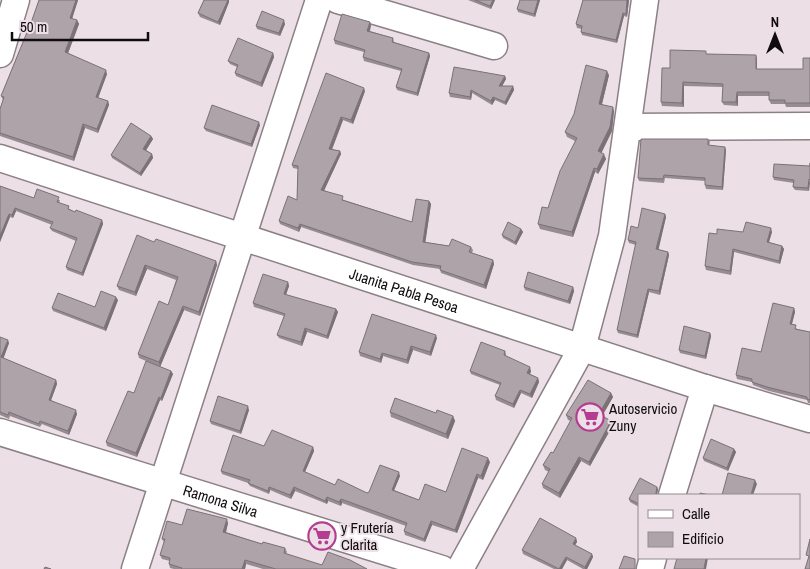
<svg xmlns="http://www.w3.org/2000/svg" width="810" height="569" font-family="'Archivo Narrow',sans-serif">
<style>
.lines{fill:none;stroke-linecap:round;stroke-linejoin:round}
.minor-casing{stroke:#8c8087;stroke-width:29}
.minor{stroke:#fff;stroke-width:26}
.wall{fill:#968c92}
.shaded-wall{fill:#7a7277}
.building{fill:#afa3aa;stroke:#7a7277}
.labels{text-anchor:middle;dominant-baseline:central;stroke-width:4;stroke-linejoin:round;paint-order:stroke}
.street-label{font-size:15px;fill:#100c0e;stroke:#ecdfe6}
.poi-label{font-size:15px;fill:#100c0e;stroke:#ecdfe6;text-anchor:start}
</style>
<rect width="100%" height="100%" fill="#ecdfe6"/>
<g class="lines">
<g class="minor-casing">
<g id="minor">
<path d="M338,0L494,46"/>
<path d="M0,54L16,0"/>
<path d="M628,127L810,126"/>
<path id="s1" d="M0,158L705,388L810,419"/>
<path id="s2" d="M0,432L442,569"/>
<path d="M672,495L705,388"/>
<path d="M135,569L319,0"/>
<path d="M460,569L582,348L612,236L645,0"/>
<path d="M650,569L653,558"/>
</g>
</g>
<use href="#minor" class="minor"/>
</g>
<path class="wall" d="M39,0H78L72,19L77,20L79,24L68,53L107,74L98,98L108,101L109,105L98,133L85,128L74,161L0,136V109L3,100L1,96L32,20Z
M204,0H229V2L220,25L200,17L198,13Z
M468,0H495L491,9Z
M520,0H540L535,17L518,12L517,9Z
M583,0H629L627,17L624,16L617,43L582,35L581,32L582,29L577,28L576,24Z
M370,22L371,25L370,31L393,38L394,42L429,53L430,56L418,96L397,90L396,87L401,71L364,61L363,57L364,52L335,44L334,40Z
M285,24L280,36L257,29L256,26Z
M273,53L274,57L262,87L236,76L235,73L237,67L230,64L228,61Z
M707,54L757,58V69H803L810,58V107H786L785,104H771L769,100V96H738V106L724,105L722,102L723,87L684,86V107L662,106L661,102L670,68Z
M609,75L602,104L614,111L612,131L601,153L606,159L598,174L595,172L573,237L540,229L538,224L548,208L575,141L567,137L565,132Z
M505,76L506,79L502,86H513L514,90L506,105L495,100L492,105L472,93L471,100L450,97L449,93Z
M365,91L353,124L343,120L332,149L340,151L341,154L324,190L344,200L412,222L429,201L431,204L425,242L449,246L471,247L473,250L472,253L493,260L494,264L486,289L441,273L440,269L413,265L301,227L299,232L280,224L279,221L297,200L298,169L293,168L292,165Z
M260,125L252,147L206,131L204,128Z
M151,136L153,139L146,150L152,154L153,158L141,176L112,158L111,155Z
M708,139L710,142L709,146L726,150L723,190L706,189L705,185V181L665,178L664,183L639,181L638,178Z
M810,163L809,191L795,190L793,187L794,183L774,180L773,177L810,166Z
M0,186L34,198L60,200L59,203L75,212L102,220L103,224L83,276L67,270L66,267L76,241L52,231L50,228L52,225L16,211L13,218L10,217L0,242Z
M665,214L666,217L658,249L668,252L669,255L660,295L649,292L638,338L618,333L617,330L636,245L629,243L628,240L638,228Z
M521,229L523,232L516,245L503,238L502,235Z
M743,232H772L769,242L782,246L784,249L780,264L734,252L731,275L706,270L705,266L717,234Z
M154,242L216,261L217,265L200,316L184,310L160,367L139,358L138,354L168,305L176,280L147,269L136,296L119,290L117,286Z
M288,282L289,286L286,295L336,309L338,312L328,339L307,332L302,346L279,338L277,335L284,316L254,307L253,303Z
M524,287H573L574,291L570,304L525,290Z
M118,300L106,331L53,311L52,308L95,307Z
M794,308L795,312L792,324L797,329L810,332V403H808L807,400L769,391L753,385L752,382L737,379L736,375L761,352Z
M710,333L711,336L706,359L680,353L679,350Z
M0,337L9,343L3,358L56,380L57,384L51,400L77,414L69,435L42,424L40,427L10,416L9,419L0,415Z
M437,338L431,356L413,350L408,364L383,356L381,363L360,356L359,352Z
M505,351L506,354V356L531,371L530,374L538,378L539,382L532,398L521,393L514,408L496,400L495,396L500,385L471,374L470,371Z
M171,371L173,374L162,401L160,400L137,457L107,446L106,442L134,393Z
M611,393L613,397L602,416L611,421L613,425L590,466L581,461L560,498L543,488L542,484L549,472L545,470L543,465L553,453L571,421L568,420L566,415Z
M249,410L241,434L211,424L210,421Z
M390,412L436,413L453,416L455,421L448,439L391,417Z
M264,446L313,447L314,451L305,472L335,485L367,493L400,476L394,490L419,500L446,492L490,462L483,480L478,478L457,533L432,525L425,542L405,535L404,531L406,526L342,503L341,506L328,501L327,504L295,491L291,499L270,490L269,494L250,486L248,483L222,474L221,471Z
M734,449L736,452L728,471L704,461L703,458Z
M657,487L658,490L639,495V507L630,502L629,499Z
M228,523L226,532L262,544L285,548L287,552L286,554L322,565L367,569H263L246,564L245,569H174L170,568L169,564L170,561L162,559L160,555L164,542L162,539L182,525Z
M576,538L577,542L575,545L592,554L593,557L587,569H583L567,560L562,569H554L523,554L522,550Z"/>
<path class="shaded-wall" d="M76,0H78L71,22L70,18Z
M228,0H229V2L220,25L218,22Z
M493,0H495L491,9L490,6Z
M538,0H540L535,17L534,14Z
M627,0H629L627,17L626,14Z
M623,13L624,16L617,43L616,40Z
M77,20L79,24L67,56L65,52Z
M284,20L285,24L280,36L279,33Z
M370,22L371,25L369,34L367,31Z
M273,53L274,57L262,87L261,83Z
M429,53L430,56L418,96L417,93Z
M756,55L757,58V73L756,69Z
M106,70L107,74L97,101L96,97Z
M607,71L609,75L601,108L599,104Z
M505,76L506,79L500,90L499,86Z
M683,82L684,86V107L682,103Z
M513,86L514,90L506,105L505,102Z
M364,88L365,91L353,124L351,120Z
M471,90L472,93L471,100L470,97Z
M737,92L738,96V106L736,102Z
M493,97L495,100L492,105L491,101Z
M108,101L109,105L98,133L97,129Z
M613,107L614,111L612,131L600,156L598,151Z
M341,117L343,120L331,152L329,149Z
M259,122L260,125L252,147L251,144Z
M83,124L85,128L74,161L73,157Z
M151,136L153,139L145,152L143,149Z
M725,147L726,150L723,190L722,187Z
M340,151L341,154L323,193L321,190Z
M152,154L153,158L141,176L140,173Z
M604,154L606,159L598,174L597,169Z
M594,168L595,172L573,237L572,232Z
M809,179L810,183L809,191L808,188Z
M429,201L431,204L425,245L423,242Z
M15,208L16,211L13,218L12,215Z
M9,214L10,217L0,242V236Z
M665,214L666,217L658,252L656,249Z
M102,220L103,224L83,276L82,273Z
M300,224L301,227L299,232L298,228Z
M771,228L772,232L768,245L767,242Z
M521,229L523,232L516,245L515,242Z
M782,246L784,249L780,264L779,261Z
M733,249L734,252L731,275L730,271Z
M668,252L669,255L660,295L659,291Z
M493,260L494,264L486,289L484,285Z
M216,261L217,265L200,316L199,312Z
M145,265L147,269L136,296L135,292Z
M288,282L289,286L285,297L284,294Z
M573,287L574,291L570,304L568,301Z
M648,289L649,292L638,338L637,335Z
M116,297L118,300L106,331L104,328Z
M183,306L184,310L160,367L159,362Z
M794,308L795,312L791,327L790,324Z
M336,309L338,312L328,339L327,336Z
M305,328L307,332L302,346L301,342Z
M710,333L711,336L706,359L705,356Z
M436,335L437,338L431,356L430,352Z
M8,340L9,343L3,360L1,357Z
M411,346L413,350L408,364L407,360Z
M382,353L383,356L381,363L380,359Z
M530,367L531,371L529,377L527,373Z
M171,371L173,374L162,401L161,398Z
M538,378L539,382L532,398L530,394Z
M56,380L57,384L50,403L49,400Z
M520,390L521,393L514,408L513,404Z
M611,393L613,397L601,418L599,414Z
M159,397L160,400L137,457L136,453Z
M248,406L249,410L241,434L240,431Z
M76,410L77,414L69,435L68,431Z
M453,416L455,421L448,439L446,434Z
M611,421L613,425L590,466L589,462Z
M313,447L314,451L304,474L303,471Z
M734,449L736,452L728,471L727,468Z
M579,457L581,461L560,498L559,493Z
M488,458L490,462L483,480L481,476Z
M399,472L400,476L393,493L392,490Z
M477,474L478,478L457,533L455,530Z
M755,480L757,484L753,495H751Z
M269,487L270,490L269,494L268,491Z
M294,487L295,491L291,499L290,495Z
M657,487L658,490L657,495H655Z
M327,497L328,501L327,504L325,501Z
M341,499L342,503L341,506L339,502Z
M227,519L228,523L225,536L223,532Z
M431,521L432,525L425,542L424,539Z
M576,538L577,542L574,547L573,544Z
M592,554L593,557L587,569H585V567Z
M566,557L567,560L562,569H559Z
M706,558H708L706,569H704Z
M245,560L246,564L245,569H242Z"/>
<path class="building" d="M39,0H76L70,18L77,20L65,52L106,70L96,97L108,101L97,129L83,124L73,157L0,133V109L4,97L1,96L32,20Z
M204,0H228L218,22L198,13Z
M475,0H493L490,6Z
M520,0H538L534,14L517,9Z
M583,0H627L626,14L623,13L616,40L581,32L582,26L576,24Z
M262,11L284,20L279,33L256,26Z
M342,14L370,22L367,31L393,38L392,42L429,53L417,93L396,87L402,69L363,57L365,50L334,40Z
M238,38L273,53L261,83L235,73L238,65L228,61Z
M670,50L706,51V54L756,55V69H803V58H810V103H785V100H769V92H737L736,102H722L723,84L683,82L682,103L661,102L662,68H670Z
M586,65L607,71L599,104L613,107L610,127L598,151L604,154L597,169L594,168L572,232L538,224L542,207L548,208L560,171L577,138L565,132L574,114Z
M454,67L505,76L499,86H513L505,102L493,97L491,101L471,90L470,97L449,93Z
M326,73L364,88L351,120L341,117L329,149L340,151L321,190L343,196L342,200L412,222L416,199L429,201L423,242L449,246L452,239L471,247L469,252L493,260L484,285L440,270L441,266L412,262L300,224L298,228L279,221L288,196L297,200L298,166L292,165Z
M212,105L259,122L251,144L204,128Z
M131,123L151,136L143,149L152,154L140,173L111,155Z
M641,139H708V145L725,147L722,187L705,185V178L664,175L663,179L638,178Z
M810,163V180L809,179L808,188L793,187L794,180L773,177L774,164L810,166Z
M0,186L34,198L37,189L59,197L57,202L69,206L68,209L75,212L76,210L102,220L82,273L66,267L77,238L50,228L53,222L15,208L12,215L9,214L0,236Z
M642,208L665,214L656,249L668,252L659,291L648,289L637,335L617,330L636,242L628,240L631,226L638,228Z
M508,222L521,229L515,242L502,235Z
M746,222L771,228L767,242L782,246L779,261L733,249L730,271L705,266L709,233L717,234V229L743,232Z
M137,235L154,242L156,239L216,261L199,312L183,306L159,362L138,354L159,301L168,305L178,277L145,265L135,292L117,286Z
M528,272L573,287L568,301L524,287Z
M263,274L288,282L284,294L336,309L327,336L305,328L301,342L277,335L285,314L253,303Z
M101,291L116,297L104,328L52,308L58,293L95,307Z
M773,303L794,308L790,324L796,325L795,329L810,332V400L807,399V397L767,387L752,382V379L736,375L742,348L761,352Z
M372,314L436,335L430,352L411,346L407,360L382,353L380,359L359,352Z
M684,326L710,333L705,356L679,350Z
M0,337L8,340L1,357L56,380L49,400L76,410L68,431L40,421L39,424L9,412L8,415L0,412Z
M481,342L505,351L504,355L530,367L527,373L538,378L530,394L520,390L513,404L495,396L501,383L470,371Z
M146,361L171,371L161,398L159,397L136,453L106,442L128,391L134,393Z
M588,380L611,393L599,414L611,421L589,462L579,457L559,493L542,484L550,469L543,465L551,452L553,453L572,418L566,415Z
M218,396L248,406L240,431L210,421Z
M395,398L436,413L437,410L453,416L446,434L390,412Z
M272,430L313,447L303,471L335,485L338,479L367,493L369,492L380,465L399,472L392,490L419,500L425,484L446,492L462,448L488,458L481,476L477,474L455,530L431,521L424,539L404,531L407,523L341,499L339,502L327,497L325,501L294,487L290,495L269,487L268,491L248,483L250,480L221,471L233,435L264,446Z
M711,439L734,449L727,468L703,458Z
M728,473L755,480L751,495H722Z
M640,478L657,487L656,493L655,495H639V504L629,499Z
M700,493L710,495H700Z
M187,509L227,519L223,532L262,544L263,542L285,548L284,553L322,565L328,552L350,560L367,569H276L245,560L242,569H181L182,568L169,564L170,558L160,555L165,539H162L167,521L182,525Z
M540,518L576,538L573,544L592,554L585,567L566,557L559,569L522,550Z
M810,539V569H805L809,556L806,555Z
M624,556L635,559V569H619Z
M677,558H706L704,569H674Z
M45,567L51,569H44Z"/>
<defs>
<g id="supermarket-ring" transform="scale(1.4375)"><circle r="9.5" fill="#ecdfe6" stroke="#b53d91" stroke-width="1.5"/><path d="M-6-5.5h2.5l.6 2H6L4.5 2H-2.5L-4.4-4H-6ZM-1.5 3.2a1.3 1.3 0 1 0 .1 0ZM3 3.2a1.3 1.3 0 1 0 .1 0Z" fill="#b53d91"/></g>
</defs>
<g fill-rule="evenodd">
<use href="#supermarket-ring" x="590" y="417"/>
<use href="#supermarket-ring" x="322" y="536"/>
</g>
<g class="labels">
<g class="street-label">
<text stroke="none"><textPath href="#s1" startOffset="425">Juanita Pabla Pesoa</textPath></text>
<text stroke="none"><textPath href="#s2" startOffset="231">Ramona Silva</textPath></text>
</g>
<g class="poi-label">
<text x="609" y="408">Autoservicio<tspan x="609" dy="17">Zuny</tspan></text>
<text x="341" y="527">y Frutería<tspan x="341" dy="17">Clarita</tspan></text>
</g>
</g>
<rect x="638" y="494" width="162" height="65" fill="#ecdfe6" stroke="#948b90"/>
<rect x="648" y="510" width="25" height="8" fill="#ffffff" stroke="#948b90"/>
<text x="682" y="519" font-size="15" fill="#100c0e">Calle</text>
<rect x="648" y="532" width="25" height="15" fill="#afa3aa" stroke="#948b90"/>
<text x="682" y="544" font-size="15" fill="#100c0e">Edificio</text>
<g transform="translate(775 35)" stroke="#ecdfe6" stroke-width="4" paint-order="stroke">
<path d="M0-4L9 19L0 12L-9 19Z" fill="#100c0e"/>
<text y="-8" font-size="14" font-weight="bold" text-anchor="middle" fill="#100c0e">N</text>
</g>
<path d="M12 32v8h136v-8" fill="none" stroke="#100c0e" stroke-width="2.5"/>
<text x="20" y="32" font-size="15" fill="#100c0e" stroke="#ecdfe6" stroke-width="4" paint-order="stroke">50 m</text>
</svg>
